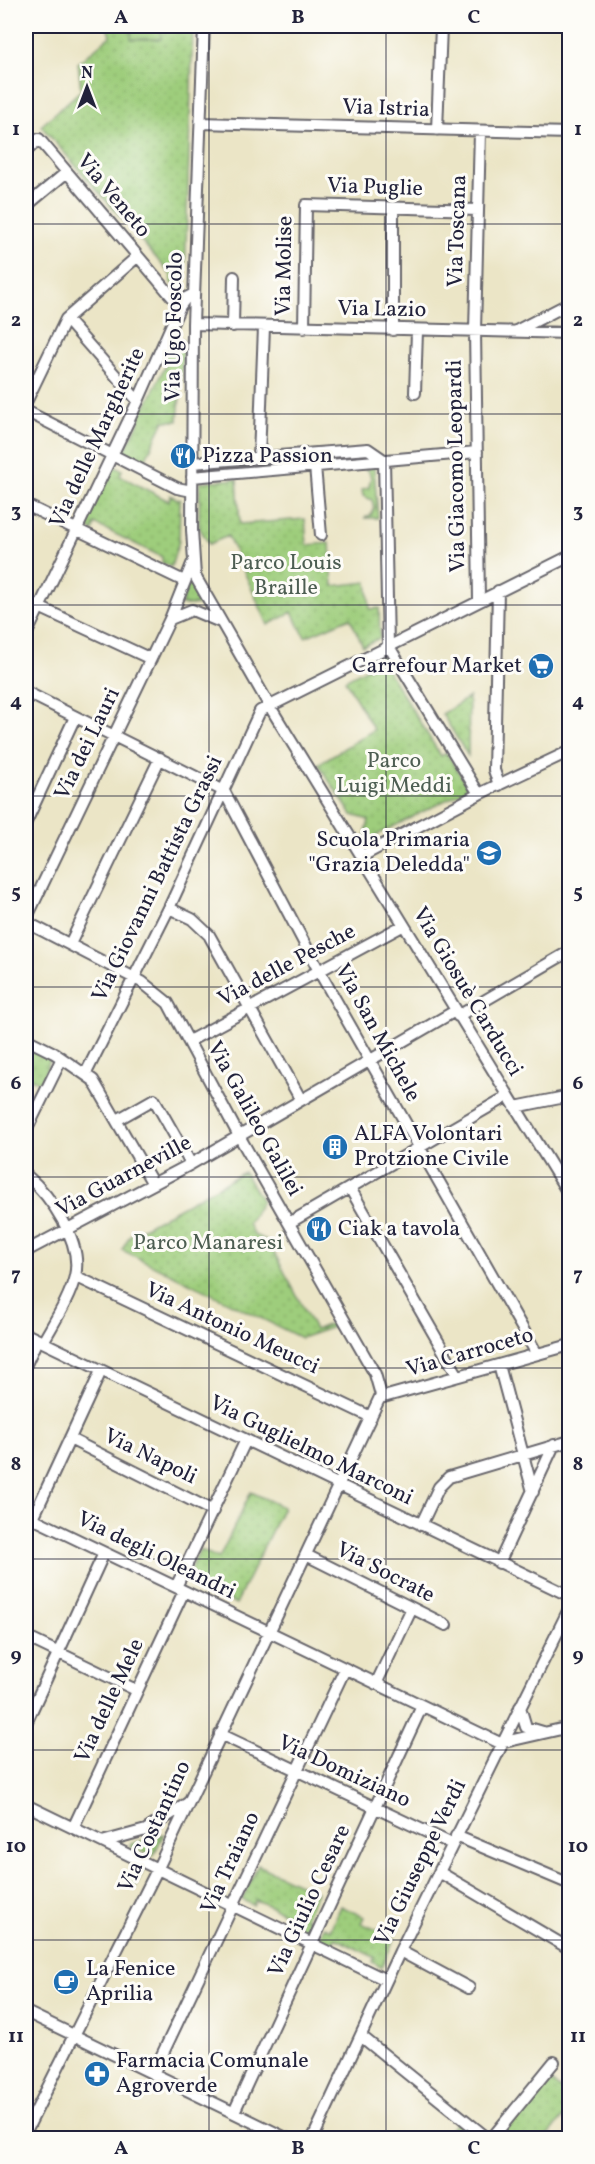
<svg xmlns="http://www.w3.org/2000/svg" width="595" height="2164" font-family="Vollkorn,serif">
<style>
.grass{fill:url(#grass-dots);stroke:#60785c;stroke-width:1.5}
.garden{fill:#9ecd7c;stroke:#60785c;stroke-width:1.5}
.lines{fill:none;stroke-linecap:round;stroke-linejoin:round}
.minor-casing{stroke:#68666c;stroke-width:14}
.minor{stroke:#fff;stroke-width:10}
.grid{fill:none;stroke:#22223b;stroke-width:1.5;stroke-opacity:0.55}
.labels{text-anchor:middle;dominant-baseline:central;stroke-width:6;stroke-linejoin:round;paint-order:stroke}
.street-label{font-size:22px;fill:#22223b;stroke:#fdfcf7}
.poi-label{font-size:22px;fill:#22223b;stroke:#fdfcf7;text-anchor:start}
.park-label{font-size:22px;fill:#4d5e52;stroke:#fdfcf7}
.neatline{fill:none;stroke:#22223b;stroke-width:2}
.grid-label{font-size:20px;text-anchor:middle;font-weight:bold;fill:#22223b}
</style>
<defs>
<pattern id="grass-dots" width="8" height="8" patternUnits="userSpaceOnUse" patternTransform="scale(1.5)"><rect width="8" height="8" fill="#9ecd7c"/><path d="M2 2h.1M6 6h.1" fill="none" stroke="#88b06c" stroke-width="1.8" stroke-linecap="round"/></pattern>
</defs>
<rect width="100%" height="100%" fill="#fdfcf7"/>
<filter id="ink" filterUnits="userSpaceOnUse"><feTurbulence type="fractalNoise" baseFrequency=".0167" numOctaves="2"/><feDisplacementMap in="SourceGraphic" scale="12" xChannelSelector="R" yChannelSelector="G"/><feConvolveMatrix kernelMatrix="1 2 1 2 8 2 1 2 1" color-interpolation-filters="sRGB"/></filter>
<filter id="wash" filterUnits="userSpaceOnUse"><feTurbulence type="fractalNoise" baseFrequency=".008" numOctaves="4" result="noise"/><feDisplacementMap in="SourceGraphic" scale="24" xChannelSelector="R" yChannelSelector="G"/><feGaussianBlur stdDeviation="1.35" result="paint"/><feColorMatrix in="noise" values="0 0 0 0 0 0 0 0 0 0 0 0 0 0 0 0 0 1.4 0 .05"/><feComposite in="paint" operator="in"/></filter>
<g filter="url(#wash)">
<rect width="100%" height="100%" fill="#ebe5c6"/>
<path class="grass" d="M107,26H193L185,278L180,286L171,283V275L41,126L81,90L78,63L110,36Z
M177,340L184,341L178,421H164L144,462L124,452L140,420L137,415L142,406H146L166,364L164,358Z
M113,466L122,470L120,476L169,501L170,495L180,500L179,541L171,567L162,563V557L95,524L93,531L84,526Z
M374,467L378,518H364L371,515L374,508L372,500L363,496L362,490L369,487L371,477L368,470L361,468Z
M237,479L240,524L305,519L307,545L330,543L333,586L367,582L370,609L379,608L380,638L363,646L350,618L305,637L292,612L268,625L228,536L209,544L199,527L200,482Z
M190,579L201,605H181Z
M386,654L390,662L385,666L441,756L447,753L467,786L466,790L369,839L365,837L369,820L352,815L318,764L374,730L345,680L379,662L377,657Z
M469,697L468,756L442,714Z
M30,1048L50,1059L41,1083L26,1076V1058Z
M244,1172L262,1201L248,1224L254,1235L268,1241L315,1330L335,1322L336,1326L301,1338L122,1250L130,1235Z
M251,1492L283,1507L236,1604L186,1579L200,1550L219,1558Z
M164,1834L153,1856L131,1847V1844Z
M258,1865L317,1892L305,1918L312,1921L307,1931L296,1925L298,1919L256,1900L253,1905L242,1900Z
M132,1867L143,1871L136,1887L125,1881Z
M341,1906L364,1917L361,1923L395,1938L381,1967L372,1962L374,1957L335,1938L332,1944L319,1938L324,1927L330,1930Z
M548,2079L569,2096V2123L563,2118L546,2138H502L501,2135Z
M457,2122L477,2138H443Z"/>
<path class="garden" d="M132,26H161V39H131Z"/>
</g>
<g filter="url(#ink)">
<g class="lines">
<g class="minor-casing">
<path id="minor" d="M204,26L193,324L192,530L195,576L269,705L570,1196
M201,123L570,133
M437,130L441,26
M26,151L39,139L180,306
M26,206L67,172
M393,208V330
M66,319L138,401
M193,324L570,333
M233,326L234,277
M304,328L306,205L478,210
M518,330L570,303
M415,393L417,331
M26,402L66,319L138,256
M26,411L177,488L192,491
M259,457L264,327
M384,460L388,645L479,794
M192,463L368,449L384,460
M315,466L321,535
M192,477L477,452
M26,505L184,581
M498,591L494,770L499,785
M479,600L475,331L480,131
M26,601L151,659
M170,619L192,610L218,621
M26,635L138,401L180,306L186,298L194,294
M26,692L224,791
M224,791L319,971L537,1354
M26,822L75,717
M362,856L479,794L570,751
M169,908L192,919L209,935L301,1100
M26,919L170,619L192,564
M26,922L142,982L168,1003L239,1136L375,1374L381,1395L157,1870L26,2131
M70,944L160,758
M458,1016L570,951
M26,1039L54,1053L93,1080L153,1184
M189,1041L404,925
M86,1073L169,908L260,711L570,556
M515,1107L570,1096
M117,1120L154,1099L191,1164
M26,1131L61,1060
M557,1174L570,1171
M26,1175C51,1196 83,1242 75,1276C70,1298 54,1322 43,1342
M350,1188L458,1376
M289,1223L508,1096
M26,1251L191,1164L455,1011
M75,1276L371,1417
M26,1334L570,1596
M26,1364L37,1340
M499,1365L533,1492
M380,1398L570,1345
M70,1439L213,1511
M26,1515L500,1743L570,1727
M33,1518L101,1371
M421,1525L439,1487L449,1477L570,1441
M306,1555L446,1625
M499,1563L554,1445
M176,1587L245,1442
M26,1637L136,1690
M376,1684L412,1608
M520,1707L526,1727L543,1732
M26,1723L104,1553
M220,1734L452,1844
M26,1805L386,1980
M73,1828L184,1591
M456,1836L570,1884
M102,1842L146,1830L188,1803
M439,1872L570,1949
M400,1951L469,1988
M26,2012L286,2138
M361,2036L487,2138
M153,2074L345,1669
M234,2112L422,1706
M313,2138L400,1951L570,1607
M492,2138L554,2062"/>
</g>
<use href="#minor" class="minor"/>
</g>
</g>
<path class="grid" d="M209,26V2138M386,26V2138M26,224H570M26,414H570M26,605H570M26,796H570M26,987H570M26,1177H570M26,1368H570M26,1559H570M26,1750H570M26,1940H570"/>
<defs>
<g id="restaurant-disc" transform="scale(1.35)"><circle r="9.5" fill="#1f6fb2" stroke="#fdfcf7"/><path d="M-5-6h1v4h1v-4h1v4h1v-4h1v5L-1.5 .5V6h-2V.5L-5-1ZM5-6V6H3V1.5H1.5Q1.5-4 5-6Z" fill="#fff"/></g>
<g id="supermarket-disc" transform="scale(1.35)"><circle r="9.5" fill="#1f6fb2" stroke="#fdfcf7"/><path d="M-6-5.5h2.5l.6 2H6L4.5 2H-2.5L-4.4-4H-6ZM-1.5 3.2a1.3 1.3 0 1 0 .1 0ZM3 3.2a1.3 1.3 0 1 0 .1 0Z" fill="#fff"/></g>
<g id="school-disc" transform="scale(1.35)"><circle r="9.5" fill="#1f6fb2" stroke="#fdfcf7"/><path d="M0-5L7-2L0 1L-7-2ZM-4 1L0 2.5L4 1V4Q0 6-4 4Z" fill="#fff"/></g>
<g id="building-disc" transform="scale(1.35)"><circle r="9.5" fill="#1f6fb2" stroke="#fdfcf7"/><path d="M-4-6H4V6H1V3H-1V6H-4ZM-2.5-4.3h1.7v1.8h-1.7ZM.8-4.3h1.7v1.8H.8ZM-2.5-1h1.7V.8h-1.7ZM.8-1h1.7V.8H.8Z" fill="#fff"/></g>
<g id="cafe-disc" transform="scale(1.35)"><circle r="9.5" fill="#1f6fb2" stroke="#fdfcf7"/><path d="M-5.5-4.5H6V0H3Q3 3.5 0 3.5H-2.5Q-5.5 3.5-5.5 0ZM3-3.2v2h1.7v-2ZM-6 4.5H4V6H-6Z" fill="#fff"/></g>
<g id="pharmacy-disc" transform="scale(1.35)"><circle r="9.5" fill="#1f6fb2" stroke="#fdfcf7"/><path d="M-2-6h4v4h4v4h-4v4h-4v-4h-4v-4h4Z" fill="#fff"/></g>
</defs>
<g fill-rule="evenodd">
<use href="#restaurant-disc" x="183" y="456"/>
<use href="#supermarket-disc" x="541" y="666"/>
<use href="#school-disc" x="489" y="853"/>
<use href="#building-disc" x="335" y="1147"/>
<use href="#restaurant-disc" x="319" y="1229"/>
<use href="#cafe-disc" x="66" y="1982"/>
<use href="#pharmacy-disc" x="97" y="2074"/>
</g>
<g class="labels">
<g class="street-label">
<text transform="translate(386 109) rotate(2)">Via Istria</text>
<text transform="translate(375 188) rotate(2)">Via Puglie</text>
<text transform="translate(113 196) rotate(50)">Via Veneto</text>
<text transform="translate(458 231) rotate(-88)">Via Toscana</text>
<text transform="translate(285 266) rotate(-89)">Via Molise</text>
<text transform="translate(382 310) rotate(1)">Via Lazio</text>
<text transform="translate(175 327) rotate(-89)">Via Ugo Foscolo</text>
<text transform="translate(98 438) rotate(-65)">Via delle Margherite</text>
<text transform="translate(457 466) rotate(-91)">Via Giacomo Leopardi</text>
<text transform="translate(88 744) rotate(-64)">Via dei Lauri</text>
<text transform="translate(158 879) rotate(-64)">Via Giovanni Battista Grassi</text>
<text transform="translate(287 966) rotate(-28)">Via delle Pesche</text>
<text transform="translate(467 992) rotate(59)">Via Giosuè Carducci</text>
<text transform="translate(377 1033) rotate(61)">Via San Michele</text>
<text transform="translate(254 1119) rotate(61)">Via Galileo Galilei</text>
<text transform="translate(124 1177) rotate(-28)">Via Guarneville</text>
<text transform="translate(232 1329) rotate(25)">Via Antonio Meucci</text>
<text transform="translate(470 1353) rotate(-16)">Via Carroceto</text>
<text transform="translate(311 1451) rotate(26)">Via Guglielmo Marconi</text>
<text transform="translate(150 1457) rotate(26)">Via Napoli</text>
<text transform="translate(156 1556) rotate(26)">Via degli Oleandri</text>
<text transform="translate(385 1573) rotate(27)">Via Socrate</text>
<text transform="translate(110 1701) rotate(-65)">Via delle Mele</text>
<text transform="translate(344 1772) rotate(25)">Via Domiziano</text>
<text transform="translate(155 1827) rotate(-65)">Via Costantino</text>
<text transform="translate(231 1863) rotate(-65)">Via Traiano</text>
<text transform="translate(421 1863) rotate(-64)">Via Giuseppe Verdi</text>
<text transform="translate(310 1901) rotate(-65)">Via Giulio Cesare</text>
</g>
<g class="poi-label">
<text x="202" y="456">Pizza Passion</text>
<text x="522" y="666" text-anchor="end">Carrefour Market</text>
<text x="470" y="840" text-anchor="end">Scuola Primaria<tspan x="470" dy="25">"Grazia Deledda"</tspan></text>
<text x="354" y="1134">ALFA Volontari<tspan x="354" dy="25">Protzione Civile</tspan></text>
<text x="338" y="1229">Ciak a tavola</text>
<text x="86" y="1969">La Fenice<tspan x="86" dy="25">Aprilia</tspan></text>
<text x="116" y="2061">Farmacia Comunale<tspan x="116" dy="25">Agroverde</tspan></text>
</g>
<g class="park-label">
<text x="286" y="563">Parco Louis<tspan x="286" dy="25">Braille</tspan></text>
<text x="394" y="761">Parco<tspan x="394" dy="25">Luigi Meddi</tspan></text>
<text x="208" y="1243">Parco Manaresi</text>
</g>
</g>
<rect width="595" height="2164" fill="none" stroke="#fdfcf7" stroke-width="66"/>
<g transform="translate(87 87)" stroke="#fdfcf7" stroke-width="4.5" paint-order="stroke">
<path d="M0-4.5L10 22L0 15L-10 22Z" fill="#22223b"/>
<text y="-9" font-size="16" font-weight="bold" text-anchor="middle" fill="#22223b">N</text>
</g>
<rect x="33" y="33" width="529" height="2098" class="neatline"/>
<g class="grid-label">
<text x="121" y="23">A</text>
<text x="298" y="23">B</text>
<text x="474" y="23">C</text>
<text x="16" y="135">1</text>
<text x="578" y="135">1</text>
<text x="16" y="326">2</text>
<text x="578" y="326">2</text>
<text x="16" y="517">3</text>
<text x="578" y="517">3</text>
<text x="16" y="707">4</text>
<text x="578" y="707">4</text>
<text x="16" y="898">5</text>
<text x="578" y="898">5</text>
<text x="16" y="1089">6</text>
<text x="578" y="1089">6</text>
<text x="16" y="1280">7</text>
<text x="578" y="1280">7</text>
<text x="16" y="1470">8</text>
<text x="578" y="1470">8</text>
<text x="16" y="1661">9</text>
<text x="578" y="1661">9</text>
<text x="16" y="1852">10</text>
<text x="578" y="1852">10</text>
<text x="16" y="2042">11</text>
<text x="578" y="2042">11</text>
<text x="121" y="2154">A</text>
<text x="298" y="2154">B</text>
<text x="474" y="2154">C</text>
</g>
</svg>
